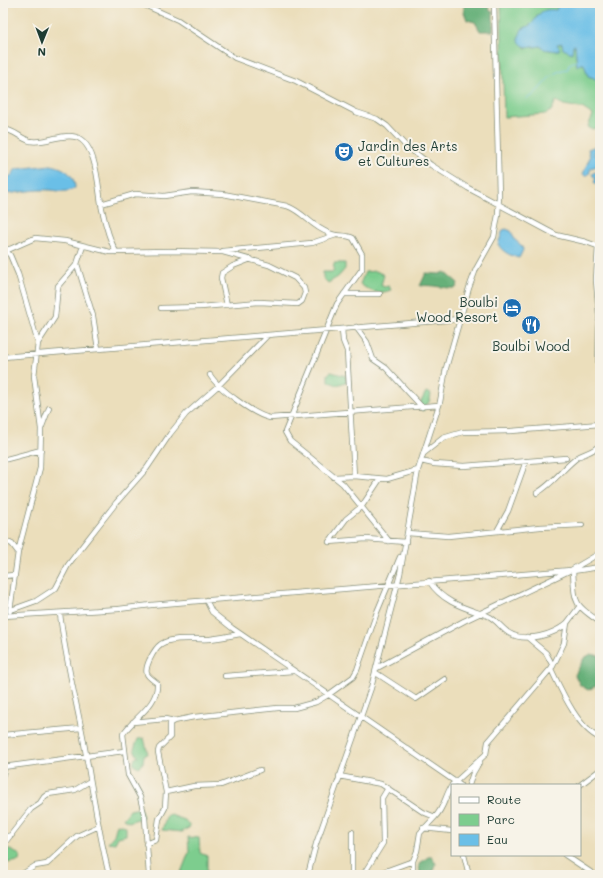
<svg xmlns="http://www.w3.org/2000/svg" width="603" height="878" font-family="Mali,sans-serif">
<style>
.green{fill:#7dcd8e;stroke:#4e8561}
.forest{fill:#66b079;stroke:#427656}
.water{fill:#6bbfe7;stroke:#457e8e}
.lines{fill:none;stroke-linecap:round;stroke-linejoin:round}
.stream{stroke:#6bbfe7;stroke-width:1}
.minor-casing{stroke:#858e78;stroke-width:6}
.minor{stroke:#fff;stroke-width:4.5}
.labels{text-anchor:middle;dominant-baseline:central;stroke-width:4;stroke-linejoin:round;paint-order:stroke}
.poi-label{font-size:13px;fill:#1f3d34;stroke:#f7f3e8;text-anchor:start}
</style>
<rect width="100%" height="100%" fill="#f7f3e8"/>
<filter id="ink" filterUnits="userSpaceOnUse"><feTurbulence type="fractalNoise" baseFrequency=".025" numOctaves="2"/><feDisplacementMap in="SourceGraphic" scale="8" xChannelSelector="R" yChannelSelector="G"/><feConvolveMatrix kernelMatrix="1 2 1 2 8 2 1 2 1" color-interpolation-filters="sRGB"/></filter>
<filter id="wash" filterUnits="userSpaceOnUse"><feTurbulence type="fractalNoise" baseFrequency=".012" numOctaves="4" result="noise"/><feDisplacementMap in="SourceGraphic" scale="16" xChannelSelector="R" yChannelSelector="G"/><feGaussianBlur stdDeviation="0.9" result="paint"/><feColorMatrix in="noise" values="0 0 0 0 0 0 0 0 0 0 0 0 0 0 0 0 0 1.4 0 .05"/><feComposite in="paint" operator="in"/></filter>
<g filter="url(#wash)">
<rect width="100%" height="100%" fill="#ebdebb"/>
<path class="green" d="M501,3H559L556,10L537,15C536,23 529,26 522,29L525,48L542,46L543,49L557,51V43H562L572,53L573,45H575L577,66L581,64H584L588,76L594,78L600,83V128L590,129L588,126L593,115L582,108L564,105L556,101L551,111L545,114L504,117Z
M334,263H345V269L338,277L328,283L323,278V272H333Z
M376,271L384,275L381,285L384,287L389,286L391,290C377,295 371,292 360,284L365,272Z
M331,372L346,376V382L337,385L328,381V374Z
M426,392L431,394L430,400L423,411L418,407Z
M144,738L148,754L144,755L143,763L139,767L133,764L135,758L138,757L134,749L138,739Z
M140,808L143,817L129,822L123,819L130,810Z
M172,814L173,816L185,820L190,827L182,832L162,830L167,815Z
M117,824L126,826V835L118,837L115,843L108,842L114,835Z
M188,837L199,838L200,853L207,856V875H180L189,852Z
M6,848L20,855L19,861L7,863L3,860V852Z"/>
<path class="forest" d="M464,3H488L490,11L493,12V31H480L475,22L467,20L464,12Z
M445,272L458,283L456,288C444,289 432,284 420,286L426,273L440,274Z
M591,654L600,656V684L588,690L580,685L575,675L584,658Z
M428,857H432L436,864L431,875H420L419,864Z"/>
<path class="water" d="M559,3H600V83L594,78L588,76L584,64H581L577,66L575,45H573L572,53L563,49L562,43L557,44L560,49L557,51L543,49L542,46C531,47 523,50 518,39L522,29C541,23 533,7 556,10Z
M596,146L594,155L600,157V165L591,168L589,174L585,176L583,174L590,157L588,149Z
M51,165C63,167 75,174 75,188C68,193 59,191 51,190C34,189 19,193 3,194V178L11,176L16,169Z
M594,172L600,174V187L594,182L596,178L592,175Z
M506,229L511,231L515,240L522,246L523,250L519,258C511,256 502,252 498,244L503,230Z"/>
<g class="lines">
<path class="stream" d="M527,99C543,91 547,71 568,69L569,64L576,61"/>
</g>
</g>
<g filter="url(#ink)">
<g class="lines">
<g class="minor-casing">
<path id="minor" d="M140,3L178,20L235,58L296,81L356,112L377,119L387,126L405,145L431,165L468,188L556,235L586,242L600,247
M3,129C14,130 20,138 30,141C45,144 60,133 76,137C98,144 98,191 102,209C105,223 109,239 116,252
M101,204L135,194L164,196L192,192L223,194L287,206C304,212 310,226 329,233C337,237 345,234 353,238L362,254V269L337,304L285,432L290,441L343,484L389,541
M598,246L596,280L599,316L598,371L600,377
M5,250L10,249L35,238L65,241L110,252L169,251L223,252L269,265L295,278L304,288L305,293L302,301L298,304L259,302L201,307L161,308
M5,250L10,255L18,274L38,343L34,376L41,429L40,468L18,552
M223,251L312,243L336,235
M77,264L93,316L98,349
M344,294H380
M227,305L221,278L222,273L233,266L251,259
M356,327L367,342L373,359L386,368L422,407
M342,329L343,341L347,351L354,476
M38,343L55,317L58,286L77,264L83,246
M3,357L460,319
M210,375C218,388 254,415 270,418L439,405
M41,429L49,408
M423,454L443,438L463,432L511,431L600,424
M3,460L41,450
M421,461L434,464L464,466L566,458
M334,477L354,476L387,479L418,470
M537,493C553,484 563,468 578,457C585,453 596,451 600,444
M497,531L508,511L526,461
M407,533L448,536L540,527L582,525
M3,540L12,544L18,552L10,611
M329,542L346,519L362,506L380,479
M329,542L366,539L406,542
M573,571L600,567
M3,576L14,575
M429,581C443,603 465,608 488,616C496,619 502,629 509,633C526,643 554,635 567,623
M206,600L212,612L232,628L460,785
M11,610L36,601L56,588L68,565L80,549L116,503L147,468L170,434L186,414L219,385L267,336
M60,614C65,656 75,696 83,737C91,783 98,829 109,875
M3,616L119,609L151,605L571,570L573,571C575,603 573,604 600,622
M527,637L546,653L553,666
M377,668L464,621L571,570L600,553
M551,669C561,690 578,729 600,738
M376,673L416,699L445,679
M225,676L293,671
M133,722L165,719L174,721L194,717L278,708H294L316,702L328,695L353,677L357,670L377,612L400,557
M3,735L81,728
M3,761L5,766L3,774
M3,767L124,751
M339,776L381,784L423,812L435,817C444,808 445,796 452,785
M452,785L486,754L488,742L553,666L564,643L567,623L579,607
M469,785L473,773L480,761
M580,785L600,770
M166,792L194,786L221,785L260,770
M423,828L452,831
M352,832V875
M3,837L12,835
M146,844L156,840L159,819L165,808L166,792L158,752L159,748L170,737V723L174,721
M3,845L31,809L40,803L44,797L48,794L75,790L90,781
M464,855L469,875
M565,855L595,875
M21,875L35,866L47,864L77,836L99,826
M149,875L145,818L140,797L128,775L123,734C133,718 159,705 157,683C148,676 143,675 149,661C152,655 155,648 161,644C175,636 195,640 210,639C220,638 230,636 240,634
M308,875L316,844L371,688L400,574L418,470L440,402L446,368L469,288L476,269L494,237L498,215L499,196L494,3
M363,875L383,843L382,798L388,788
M370,875L380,873L413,861
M413,875V861L417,851L420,833L435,817"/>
</g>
<use href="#minor" class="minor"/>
</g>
</g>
<defs>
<g id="theatre-disc" transform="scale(1)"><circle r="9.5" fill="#1f6fb2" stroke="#f7f3e8"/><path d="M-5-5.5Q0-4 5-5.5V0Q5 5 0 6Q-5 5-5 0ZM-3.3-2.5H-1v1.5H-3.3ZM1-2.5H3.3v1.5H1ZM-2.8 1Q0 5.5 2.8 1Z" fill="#fff"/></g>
<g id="hotel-disc" transform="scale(1)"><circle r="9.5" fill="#1f6fb2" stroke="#f7f3e8"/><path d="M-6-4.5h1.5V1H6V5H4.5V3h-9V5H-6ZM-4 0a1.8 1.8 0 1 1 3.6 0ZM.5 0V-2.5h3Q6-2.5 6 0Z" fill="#fff"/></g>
<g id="restaurant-disc" transform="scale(1)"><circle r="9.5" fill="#1f6fb2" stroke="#f7f3e8"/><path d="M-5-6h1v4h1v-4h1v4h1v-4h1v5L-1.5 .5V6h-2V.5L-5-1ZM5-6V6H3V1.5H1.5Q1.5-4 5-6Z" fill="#fff"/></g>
</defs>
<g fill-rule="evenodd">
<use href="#theatre-disc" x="344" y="152"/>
<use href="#hotel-disc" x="512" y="308"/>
<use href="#restaurant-disc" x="531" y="325"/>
</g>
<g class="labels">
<g class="poi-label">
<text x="358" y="145">Jardin des Arts<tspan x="358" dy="15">et Cultures</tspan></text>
<text x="498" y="301" text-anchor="end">Boulbi<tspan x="498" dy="15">Wood Resort</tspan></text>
<text x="531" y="345" text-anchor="middle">Boulbi Wood</text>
</g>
</g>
<rect width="603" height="878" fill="none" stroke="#f7f3e8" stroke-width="16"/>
<rect x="451" y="784" width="130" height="72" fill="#f7f3e8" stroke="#a1aaa0"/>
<rect x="459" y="797" width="20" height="6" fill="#ffffff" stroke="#a1aaa0"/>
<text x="487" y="804" font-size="12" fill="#1f3d34">Route</text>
<rect x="459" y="814" width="20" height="12" fill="#7dcd8e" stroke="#a1aaa0"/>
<text x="487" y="824" font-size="12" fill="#1f3d34">Parc</text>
<rect x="459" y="834" width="20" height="12" fill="#6bbfe7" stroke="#a1aaa0"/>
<text x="487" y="844" font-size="12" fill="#1f3d34">Eau</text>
<g transform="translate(42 42) rotate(181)" stroke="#f7f3e8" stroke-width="3" paint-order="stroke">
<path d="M0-3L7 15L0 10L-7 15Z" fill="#1f3d34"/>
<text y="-6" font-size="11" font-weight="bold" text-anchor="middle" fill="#1f3d34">N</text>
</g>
</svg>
